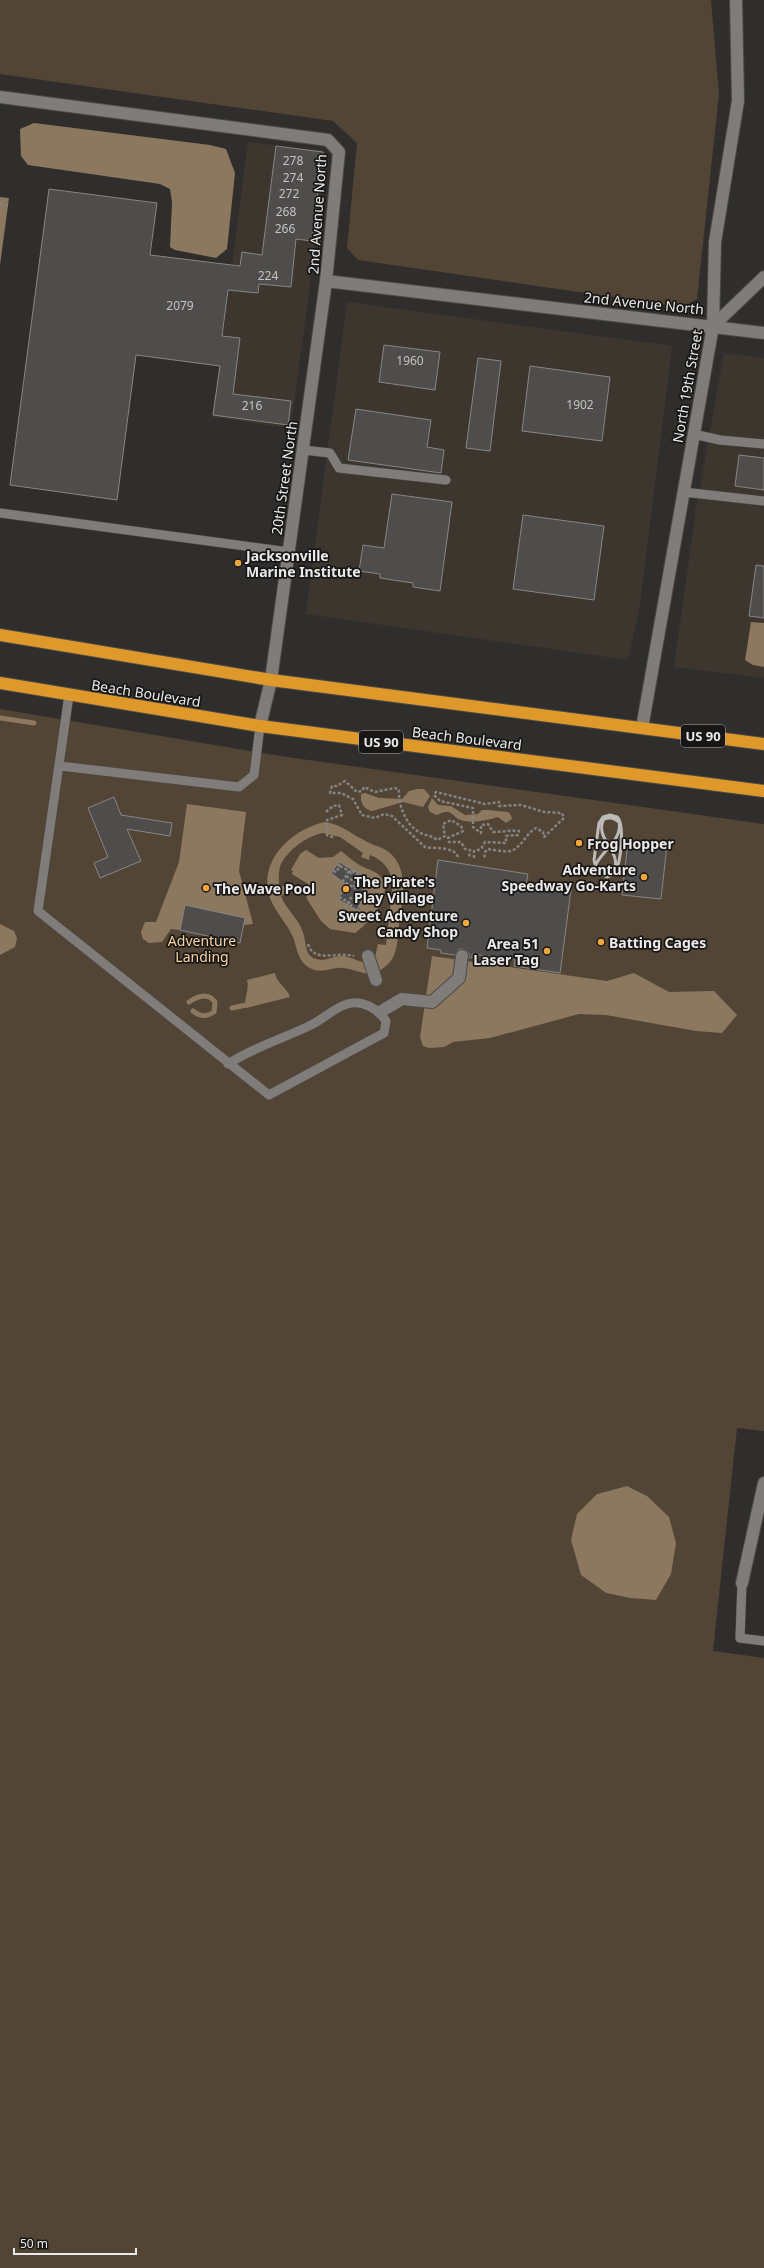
<svg xmlns="http://www.w3.org/2000/svg" width="764" height="2268" font-family="'Noto Sans',sans-serif">
<style>
.built{fill:#3c362f}
.green{fill:#524535;fill-rule:evenodd}
.water{fill:#8c785e;fill-rule:evenodd}
.lines{fill:none;stroke-linecap:round;stroke-linejoin:round}
.stream{stroke:#8c785e;stroke-width:5}
.building{fill:#4f4d4b;stroke:#888683}
.lane-casing{stroke:#4b4a47;stroke-width:10}
.street-casing{stroke:#4b4a47;stroke-width:14}
.highway-casing{stroke:#4b4a47;stroke-width:14}
.path{stroke:#848381;stroke-width:2.5;stroke-dasharray:3 2;stroke-linecap:butt}
.lane{stroke:#7f7c79;stroke-width:9}
.street{stroke:#7f7c79;stroke-width:12}
.highway{stroke:#df992a;stroke-width:12}
.rail{stroke:#bcbbba;stroke-width:3}
.poi-dot{fill:#efa73d;stroke:#181716;stroke-width:1.5}
.labels{text-anchor:middle;dominant-baseline:central;stroke-width:3.5;stroke-linejoin:round;paint-order:stroke}
.number-label{font-size:12px;fill:#c4c3c2}
.shield{fill:#181716;stroke:#acabaa;stroke-width:1}
.shield-label{font-size:13px;font-weight:bold;fill:#ebeae9}
.street-label{font-size:14px;fill:#ebeae9;stroke:#181716}
.poi-label{font-size:14px;font-weight:bold;fill:#ebeae9;stroke:#181716;text-anchor:start}
.park-label{font-size:14px;fill:#f8d2a2;stroke:#181716}
</style>
<rect width="100%" height="100%" fill="#302e2c"/>
<path class="built" d="M248,142L323,151L327,155L291,428L212,417Z
M347,302L672,346L640,604L628,660L306,614Z
M724,353L764,358V678L674,667L696,509Z"/>
<path class="green" d="M0,0H711L719,94L697,299L683,307L358,260L347,248L357,143L333,121L0,74Z
M0,709L280,756L764,824V1431L737,1428L713,1651L764,1658V2268H0ZM627,1486L647,1496L630,1598L606,1593L581,1575L597,1494Z"/>
<path class="water" d="M34,123L210,145L226,149L235,173L227,249L216,258L175,250L170,247L172,202L170,189L160,184L28,165L21,156L20,129Z
M0,197L9,198L0,265Z
M751,622L764,623V667L753,665L745,660Z
M417,789H424L430,796L423,807L403,802L372,811C364,809 360,803 361,794L365,793L379,798L402,799L409,791Z
M432,798L438,805L451,806L465,815L478,814L482,810H488L508,812L511,815L512,819L506,823L498,817C488,820 475,823 464,821C450,818 454,806 437,815L430,812L428,807Z
M187,804L246,812L239,871L253,924L244,925L245,918L185,905L180,930L171,929L162,942L149,943L143,939L141,932L145,922H156L179,862Z
M325,822C342,825 348,832 362,839C368,843 375,845 382,848C411,862 403,898 399,924C398,936 398,955 388,964C371,981 363,971 344,968C333,966 323,974 312,969C297,962 298,950 293,937C287,923 275,912 270,898C257,861 292,829 325,822ZM323,833L340,837L363,853L361,857L369,860L370,855C383,860 390,869 393,882L386,945L378,944L374,961C362,965 355,958 344,956C334,955 325,962 316,959C303,955 307,940 302,930C297,917 286,909 281,896L286,893L284,886H279C279,879 278,871 281,864C289,849 307,836 323,833Z
M306,850L319,858L333,857L341,851C348,856 354,862 361,866C367,869 376,871 380,876C396,894 369,923 355,933L330,929L321,921L307,899L306,893L308,884L292,874L293,871L291,870L300,854ZM340,895L357,905L360,909H355L338,899Z
M0,924L14,931L17,938L15,947L0,955Z
M432,956L607,981L634,973L669,992L714,991L737,1015L722,1033L696,1031L606,1015L579,1014L490,1038L453,1042L444,1047L429,1048L423,1046L420,1037Z
M275,973C276,983 287,987 290,997L246,1008C243,998 250,990 247,980Z
M627,1486L647,1496L669,1517L676,1543L671,1574L656,1600L630,1598L606,1593L581,1575L571,1540L577,1514L597,1494Z"/>
<g class="lines">
<path class="stream" d="M0,718L34,723
M189,1002C198,996 208,992 215,1002L214,1012C206,1017 201,1017 193,1011
M232,1008L251,1004"/>
</g>
<path class="building" d="M276,146L323,152L312,241L296,239L291,287L259,284L258,293L228,290L222,336L240,338L233,394L291,401L288,425L213,415L220,366L136,355L117,500L10,485L49,189L157,203L150,255L240,266L242,252L262,255Z
M384,345L440,352L435,390L379,382Z
M478,358L501,361L490,451L466,448Z
M530,366L610,377L602,441L522,431Z
M356,409L431,420L427,447L444,450L441,473L348,460Z
M739,455L764,458V490L735,486Z
M392,494L452,502L440,591L413,587V583L380,578V574L359,571L363,545L384,548Z
M523,515L604,526L594,600L513,589Z
M756,565L764,566V618L749,616Z
M114,797L121,815L172,823L170,836L127,829L141,861L100,878L94,863L108,857L88,808Z
M628,841L667,845L661,899L622,895Z
M438,860L528,874L526,884L571,890L560,973L514,966L515,960L472,954V958L469,957V953L463,949H459L455,955L441,953V950L427,948Z
M339,862L368,879L362,889L366,892L357,910L338,899L347,885L331,873Z
M185,905L245,918L240,943L180,930Z"/>
<g class="lines">
<g class="lane-casing">
<path id="lane" d="M693,434L720,440L764,444
M303,450L330,453L339,468L446,480
M683,492L764,501
M0,513L289,552
M69,695L38,911L269,1095L384,1033L386,1021C378,1009 362,999 347,1004C334,1008 322,1020 309,1026C282,1039 254,1047 228,1064
M60,766L239,787L254,775L260,726
M742,1583L740,1638L764,1641"/>
</g>
<g class="street-casing">
<path id="street" d="M0,97L328,140L339,152L326,281L271,680L260,726
M326,281L764,333
M713,326L764,277
M642,728L713,326L715,242L738,101L736,0
M368,956L376,980
M380,1012L402,999L432,1002L459,978L462,956
M742,1583L764,1483"/>
</g>
<g class="highway-casing">
<path id="highway" d="M0,635L271,680L764,744
M0,683L260,726L764,791"/>
</g>
<path class="path" d="M0,204L8,205
M326,812L333,806L339,805L342,815L327,820V835L335,838
M458,857C454,846 434,849 425,847L392,816L384,814L375,818L362,815L353,799L341,793H330L332,786H337L345,781L357,792L362,791L364,787L375,792L395,788L399,790C398,805 406,825 419,832C425,836 431,835 437,840L445,836L443,824L451,820L461,826L463,831L448,838L449,842H461L465,849L470,850L469,858
M474,858V851L481,849L485,842L506,843V836L518,835L519,831C509,830 503,832 493,832L488,824L481,825V833L473,827V808L440,801L434,795L436,792L485,804L499,802V806L521,805L544,812L562,813L564,818L544,837L543,832L536,828C526,833 521,849 510,851C504,852 495,850 488,849L485,852L484,859
M340,866L349,871L343,881L356,889
M333,871L336,872L340,866L337,864
M349,871L351,873L352,871L367,881
M346,876L356,883L353,887
M339,897L352,904L350,907
M345,908L352,896
M308,944C314,964 338,951 354,956"/>
<use href="#lane" class="lane"/>
<use href="#street" class="street"/>
<use href="#highway" class="highway"/>
<path class="rail" d="M594,860L599,823L603,817L610,815L617,817C625,824 621,863 615,872C613,875 610,876 607,877L596,872L594,868C600,852 623,840 619,822C614,818 611,817 604,819C593,838 623,852 614,871L605,875C596,872 596,868 594,860"/>
</g>
<g class="poi-dot">
<circle cx="238" cy="563" r="4"/>
<circle cx="579" cy="843" r="4"/>
<circle cx="644" cy="877" r="4"/>
<circle cx="206" cy="888" r="4"/>
<circle cx="346" cy="889" r="4"/>
<circle cx="466" cy="923" r="4"/>
<circle cx="601" cy="942" r="4"/>
<circle cx="547" cy="951" r="4"/>
</g>
<g class="labels">
<g class="number-label">
<text x="293" y="160">278</text>
<text x="293" y="177">274</text>
<text x="289" y="193">272</text>
<text x="286" y="211">268</text>
<text x="285" y="228">266</text>
<text x="268" y="275">224</text>
<text x="180" y="305">2079</text>
<text x="410" y="360">1960</text>
<text x="580" y="404">1902</text>
<text x="252" y="405">216</text>
</g>
<g class="shield">
<rect x="681" y="725" width="44" height="22" rx="3"/>
<rect x="359" y="731" width="44" height="22" rx="3"/>
</g>
<g class="shield-label">
<text x="703" y="736">US 90</text>
<text x="381" y="742">US 90</text>
</g>
<g class="street-label">
<text transform="translate(317 214) rotate(-86)">2nd Avenue North</text>
<text transform="translate(644 303) rotate(6)">2nd Avenue North</text>
<text transform="translate(687 386) rotate(-80)">North 19th Street</text>
<text transform="translate(284 478) rotate(-82)">20th Street North</text>
<text transform="translate(146 693) rotate(9)">Beach Boulevard</text>
<text transform="translate(467 738) rotate(7)">Beach Boulevard</text>
</g>
<g class="poi-label">
<text x="246" y="555">Jacksonville<tspan x="246" dy="16">Marine Institute</tspan></text>
<text x="587" y="843">Frog Hopper</text>
<text x="636" y="869" text-anchor="end">Adventure<tspan x="636" dy="16">Speedway Go-Karts</tspan></text>
<text x="354" y="881">The Pirate's<tspan x="354" dy="16">Play Village</tspan></text>
<text x="214" y="888">The Wave Pool</text>
<text x="458" y="915" text-anchor="end">Sweet Adventure<tspan x="458" dy="16">Candy Shop</tspan></text>
<text x="609" y="942">Batting Cages</text>
<text x="539" y="943" text-anchor="end">Area 51<tspan x="539" dy="16">Laser Tag</tspan></text>
</g>
<g class="park-label">
<text x="202" y="940">Adventure<tspan x="202" dy="16">Landing</tspan></text>
</g>
</g>
<path d="M14 2248v6h122v-6" fill="none" stroke="#ebeae9" stroke-width="2"/>
<text x="20" y="2248" font-size="12" fill="#ebeae9" stroke="#181716" stroke-width="3" paint-order="stroke">50 m</text>
</svg>
